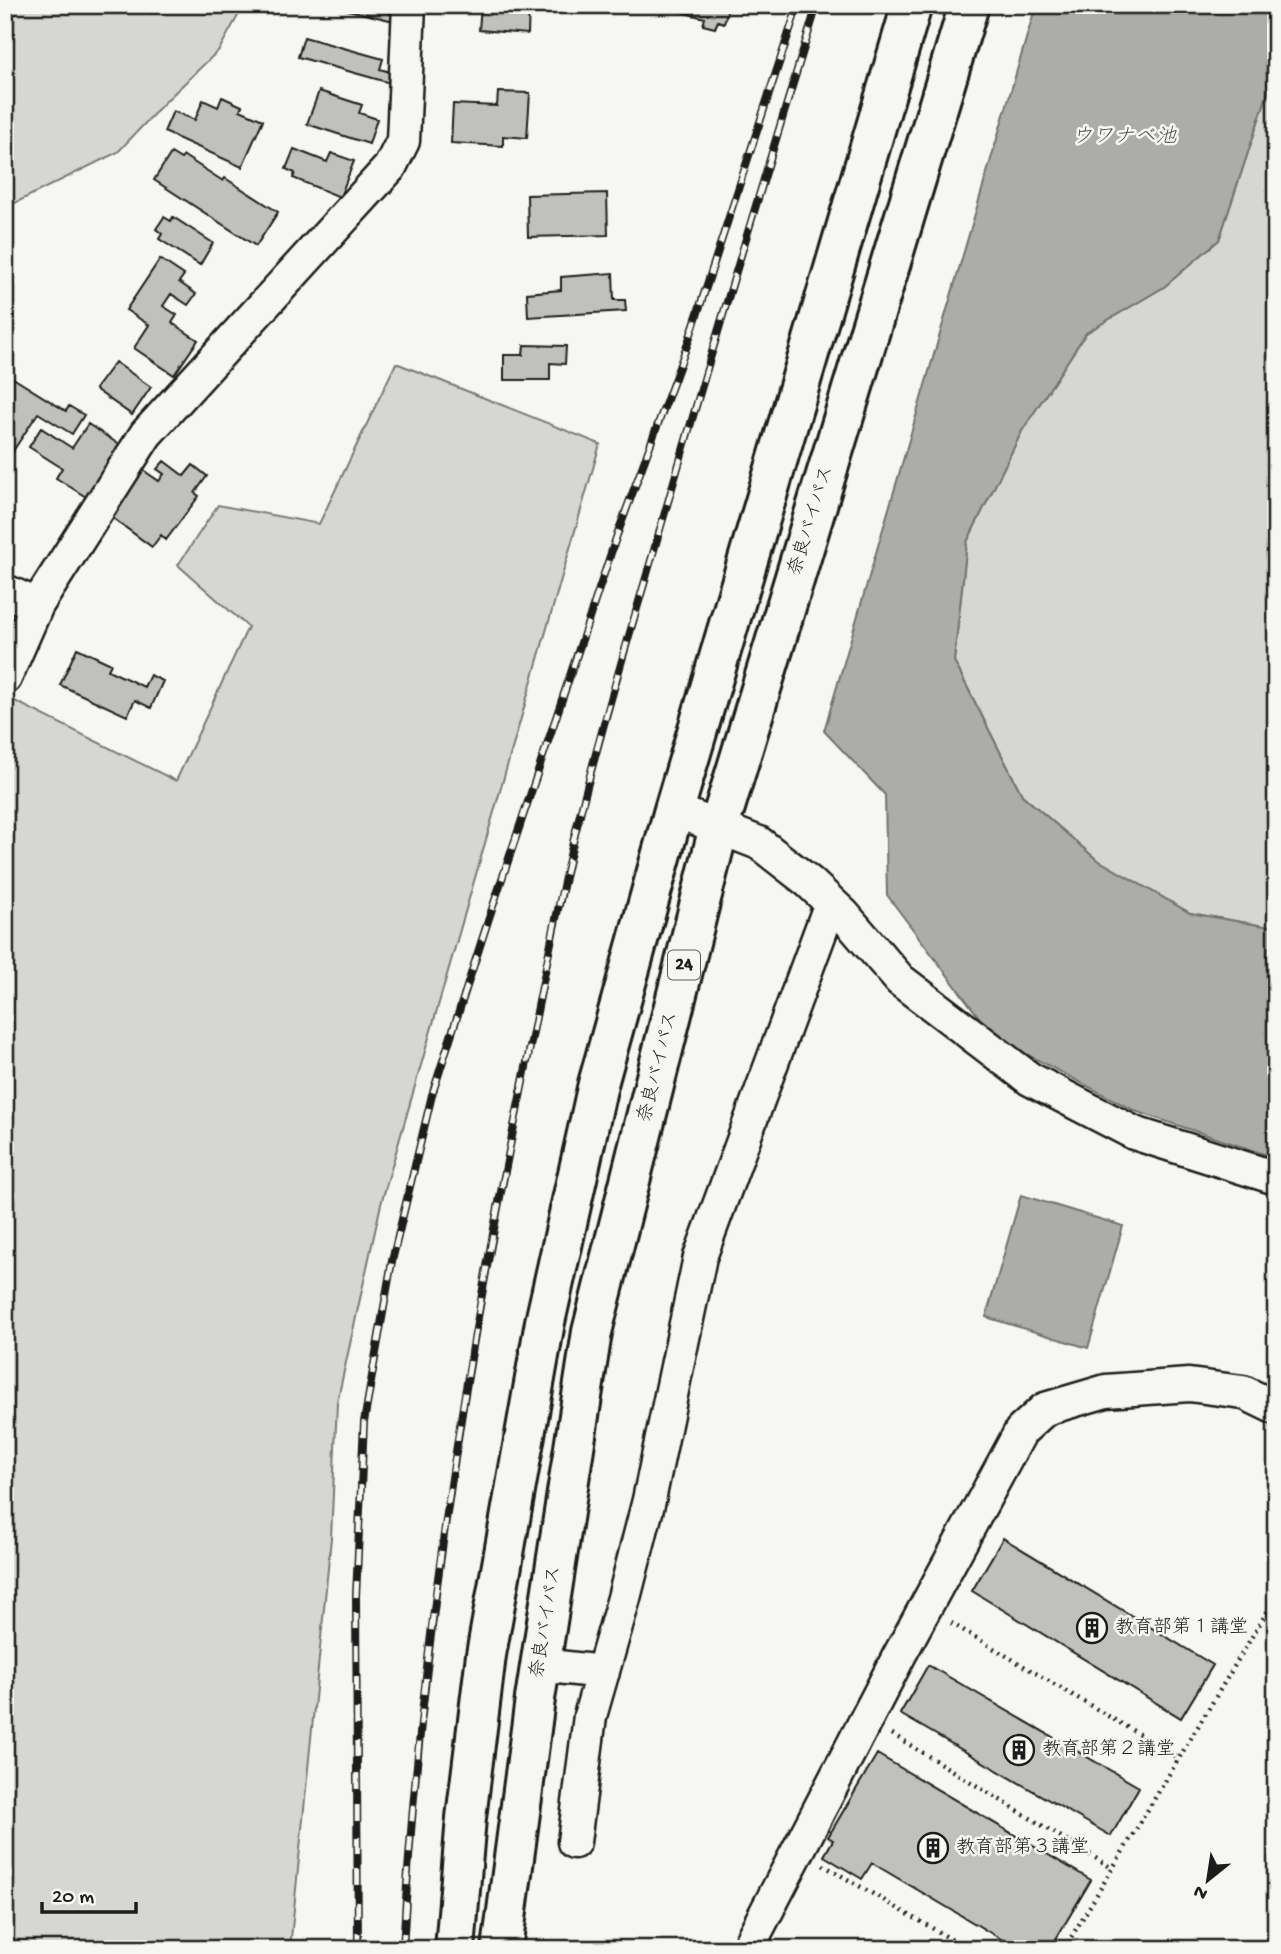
<svg xmlns="http://www.w3.org/2000/svg" width="1281" height="1954" font-family="'Gochi Hand','Klee One',sans-serif">
<style>
.green{fill:#d6d6d2;stroke:#797977;stroke-width:2}
.water{fill:#acaca9;stroke:#727271;stroke-width:2}
.building{fill:#c0c0bd;stroke:#1c1c1c;stroke-width:2}
.lines{fill:none;stroke-linecap:round;stroke-linejoin:round}
.minor-casing{stroke:#1c1c1c;stroke-width:37}
.highway-casing{stroke:#1c1c1c;stroke-width:44}
.path{stroke:#1c1c1c;stroke-width:4.5;stroke-dasharray:2 5;stroke-linecap:butt}
.minor{stroke:#f6f6f2;stroke-width:32}
.highway{stroke:#f6f6f2;stroke-width:38}
.rail-casing{stroke:#1c1c1c;stroke-width:8}
.rail{stroke:#f6f6f2;stroke-width:5;stroke-dasharray:16;stroke-linecap:butt}
.labels{text-anchor:middle;dominant-baseline:central;stroke-width:5;stroke-linejoin:round;paint-order:stroke}
.shield{fill:#f6f6f2;stroke:#5d5d5c;stroke-width:2}
.shield-label{font-size:18px;font-weight:bold;fill:#1c1c1c}
.street-label{font-size:19px;fill:#1c1c1c;stroke:#f6f6f2}
.poi-label{font-size:19px;fill:#1c1c1c;stroke:#f6f6f2;text-anchor:start}
.water-label{font-size:21px;font-style:italic;fill:#565654;stroke:#f6f6f2}
</style>
<rect width="100%" height="100%" fill="#f6f6f2"/>
<filter id="ink" filterUnits="userSpaceOnUse"><feTurbulence type="fractalNoise" baseFrequency=".0143" numOctaves="2"/><feDisplacementMap in="SourceGraphic" scale="14" xChannelSelector="R" yChannelSelector="G"/><feConvolveMatrix kernelMatrix="1 2 1 2 8 2 1 2 1" color-interpolation-filters="sRGB"/></filter>
<g filter="url(#ink)">
<path class="green" d="M5,5H244L219,50L166,101L118,152L5,208Z
M1276,68V928L1190,913L1096,859L1022,795L954,661L967,542L1022,431L1086,333L1164,287L1219,240Z
M396,363L600,444L381,1204L337,1403L331,1538L290,1949H5V706L9,698L176,781L248,627L178,565L218,505L319,524Z"/>
<path class="water" d="M1036,5H1276V68L1219,240L1164,287L1086,333L1022,431L967,542L954,661L1022,795L1096,859L1190,913L1276,928V1158L1135,1111L994,1037L887,895L885,795L824,731Z
M1021,1195L1123,1226L1088,1348L986,1317Z"/>
<path class="building" d="M327,5H391L389,13L399,16L398,22Z
M481,5L529,6L528,34L479,30Z
M686,5H729L724,23L718,21L715,28L703,25L705,18L684,13Z
M304,37L383,59L380,69L397,74L394,84L298,57Z
M319,91L362,105L359,113L377,119L369,144L307,124Z
M498,92L530,93L527,138L503,136V146L451,143L453,104L497,106Z
M222,97L242,106L240,110L263,120L242,167L164,132L173,111L195,120L203,100L218,107Z
M294,149L327,162L331,153L354,161L340,197L293,178L295,173L286,169Z
M171,153L181,159L184,156L223,181L225,178L278,212L256,246L154,180Z
M607,193L608,235L528,237L527,195Z
M164,217L171,221L173,217L213,243L200,265L159,239L162,234L156,229Z
M160,259L184,275L179,282L196,294L188,305L171,294L163,306L177,315L172,323L198,340L174,375L134,348L149,325L126,310Z
M613,273L614,300H625L626,311L528,317L527,293L561,290V277Z
M524,345L566,346L565,364L550,363V380H504V355H523Z
M115,362L151,387L132,415L95,389Z
M5,373L66,411L69,406L84,415L72,434L38,413L13,451L5,447Z
M88,424L120,445L86,497L56,478L62,468L29,447L41,428L72,448Z
M164,461L184,476L193,465L207,476L195,493L199,496L166,540L161,535L152,547L106,513L140,468L159,481L164,474L157,469Z
M77,648L111,664L108,670L144,687L150,675L163,681L151,708L135,700L127,716L60,685Z
M1003,1538L1213,1665L1181,1718L972,1591Z
M928,1665L1139,1787L1111,1836L900,1714Z
M877,1754L1091,1880L1050,1949H1018L872,1863L862,1879L824,1856L833,1840L828,1837Z"/>
<g class="lines">
<g class="minor-casing">
<path id="minor" d="M5,591L37,605L146,434L390,167L403,141L409,5
M5,678L37,605
M674,810L759,843L809,882L844,915L900,980L1030,1079L1134,1133L1276,1178
M540,1665L603,1672
M574,1842L590,1716L624,1598L649,1500L700,1257L831,903
M747,1949L899,1656L1021,1431L1045,1409L1106,1391L1189,1385L1243,1392L1276,1408"/>
</g>
<g class="highway-casing">
<path id="highway" d="M455,1949L466,1818L486,1655L545,1322L598,1084L674,810L912,5
M502,1949L535,1699L592,1332L719,827L969,5"/>
</g>
<path class="path" d="M951,1623L1179,1758
M892,1734L1112,1868
M823,1865L968,1949
M1064,1949L1276,1597"/>
<use href="#minor" class="minor"/>
<use href="#highway" class="highway"/>
<g class="rail-casing">
<path id="rail" d="M358,1949L356,1596L364,1422L392,1261L432,1095L488,921L617,535L689,340L798,5
M403,1949C419,1658 463,1371 522,1087C540,998 556,910 578,822C602,725 631,629 659,533C710,356 763,181 817,5"/>
</g>
<use href="#rail" class="rail"/>
</g>
</g>
<defs>
<g id="building-ring" transform="scale(1.575)"><circle r="9.5" fill="#f6f6f2" stroke="#1c1c1c" stroke-width="1.5"/><path d="M-4-6H4V6H1V3H-1V6H-4ZM-2.5-4.3h1.7v1.8h-1.7ZM.8-4.3h1.7v1.8H.8ZM-2.5-1h1.7V.8h-1.7ZM.8-1h1.7V.8H.8Z" fill="#1c1c1c"/></g>
</defs>
<g fill-rule="evenodd">
<use href="#building-ring" x="1092" y="1628"/>
<use href="#building-ring" x="1019" y="1750"/>
<use href="#building-ring" x="933" y="1848"/>
</g>
<g class="labels">
<rect class="shield" x="668" y="950.5" width="32" height="29" rx="5"/>
<g class="shield-label">
<text x="684" y="965">24</text>
</g>
<g class="street-label">
<text transform="translate(812 521) rotate(-73)">奈良バイパス</text>
<text transform="translate(659 1067) rotate(-76)">奈良バイパス</text>
<text transform="translate(547 1622) rotate(-81)">奈良バイパス</text>
</g>
<g class="poi-label">
<text x="1115" y="1628">教育部第１講堂</text>
<text x="1042" y="1750">教育部第２講堂</text>
<text x="956" y="1848">教育部第３講堂</text>
</g>
<g class="water-label">
<text x="1124" y="138">ウワナベ池</text>
</g>
</g>
<rect width="1281" height="1954" fill="none" stroke="#f6f6f2" stroke-width="28"/>
<rect x="14" y="14" width="1253" height="1926" fill="none" stroke="#1c1c1c" stroke-width="2.5" filter="url(#ink)"/>
<g transform="translate(1208 1880) rotate(210)" stroke="#f6f6f2" stroke-width="5" paint-order="stroke">
<path d="M0-5L12 26L0 18L-12 26Z" fill="#1c1c1c"/>
<text y="-10" font-size="19" font-weight="bold" text-anchor="middle" fill="#1c1c1c">N</text>
</g>
<path d="M42 1902v10h94v-10" fill="none" stroke="#1c1c1c" stroke-width="3.5"/>
<text x="52" y="1902" font-size="21" fill="#1c1c1c" stroke="#f6f6f2" stroke-width="5" paint-order="stroke">20 m</text>
</svg>
